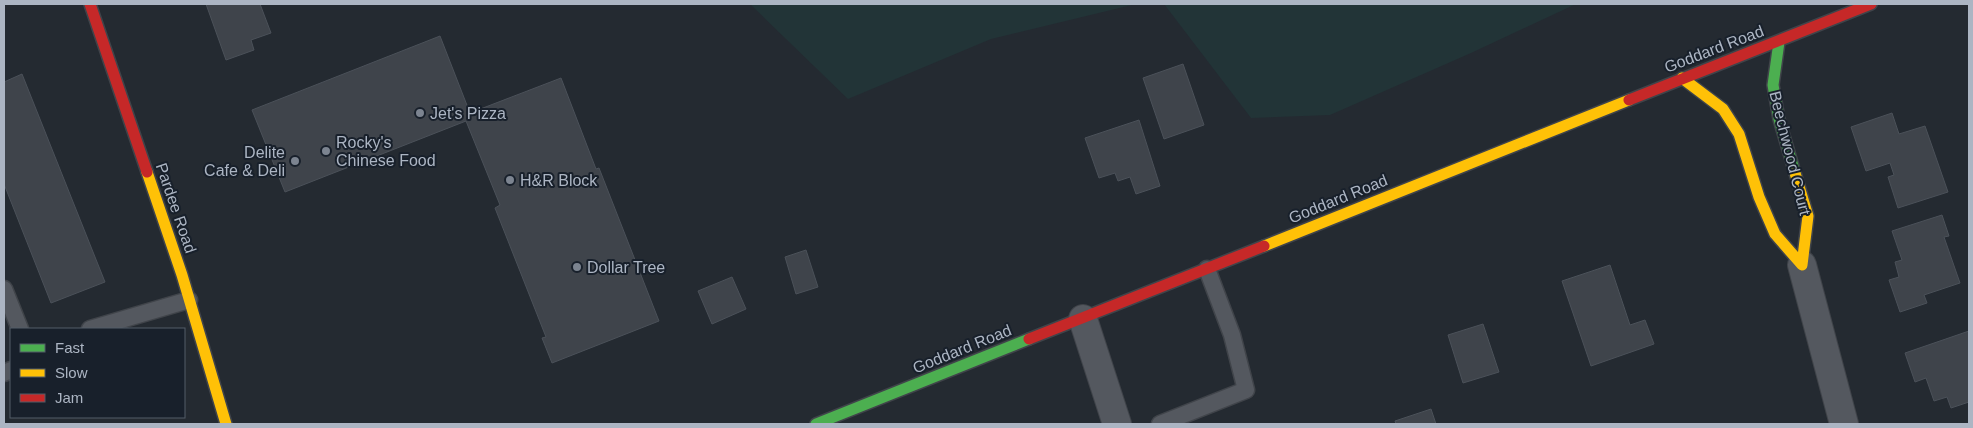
<svg xmlns="http://www.w3.org/2000/svg" width="1973" height="428" font-family="Arial,sans-serif">
<style>
.green{fill:#223437}
.building{fill:#3f444b;stroke:#4b5159}
.lines{fill:none;stroke-linecap:round;stroke-linejoin:round}
.lane-casing{stroke:#40444a;stroke-width:19}
.street-casing{stroke:#40444a;stroke-width:30}
.fast-casing{stroke:#40444a;stroke-width:14}
.slow-casing{stroke:#40444a;stroke-width:14}
.jam-casing{stroke:#40444a;stroke-width:14}
.lane{stroke:#54585f;stroke-width:16}
.street{stroke:#54585f;stroke-width:28}
.fast{stroke:#4caf50;stroke-width:11}
.slow{stroke:#ffc107;stroke-width:11}
.jam{stroke:#c62828;stroke-width:11}
.poi-dot{fill:#7c8490;stroke:#18202b;stroke-width:2}
.labels{text-anchor:middle;dominant-baseline:central;stroke-width:4;stroke-linejoin:round;paint-order:stroke}
.street-label{font-size:16px;fill:#acb5c3;stroke:#18202b}
.poi-label{font-size:16px;fill:#acb5c3;stroke:#18202b;text-anchor:start}
</style>
<rect width="100%" height="100%" fill="#242a31"/>
<path class="green" d="M750,4H1136L991,39L848,99Z
M1164,4H1576L1471,53L1330,115L1251,118Z"/>
<path class="building" d="M206,4H260L271,33L251,40L254,50L226,60Z
M440,36L470,113L561,78L596,169L599,168L659,321L552,363L542,338L546,337L495,208L500,205L466,121L285,192L252,110Z
M1183,64L1204,125L1164,139L1143,78Z
M22,74L105,282L51,303L4,184V82Z
M1892,113L1899,134L1925,126L1948,192L1898,208L1888,177L1894,175L1890,163L1866,171L1851,127Z
M1139,120L1160,186L1136,194L1130,177L1118,181L1115,173L1099,178L1085,138Z
M1942,215L1949,236L1944,237L1960,283L1924,295L1927,303L1900,312L1889,280L1899,277L1895,262L1902,260L1892,231Z
M806,250L818,287L796,294L785,257Z
M1610,265L1630,325L1645,320L1654,344L1591,366L1562,281Z
M732,277L746,309L712,324L698,291Z
M1483,324L1499,372L1463,383L1448,335Z
M1969,331V402L1951,408L1947,397L1934,401L1926,378L1915,382L1905,353Z
M1431,409L1436,424H1396L1395,421Z"/>
<g class="lines">
<g class="lane-casing">
<path id="lane" d="M4,289L20,329
M90,329L189,300
M4,373L11,370
M1160,424L1246,390L1232,335L1207,269"/>
</g>
<g class="street-casing">
<path id="street" d="M1802,265L1844,424
M1083,319L1117,424"/>
</g>
<g class="fast-casing">
<path id="fast" d="M1779,42L1773,85L1779,119L1795,173
M816,424L1029,339"/>
</g>
<g class="slow-casing">
<path id="slow" d="M1682,78L1723,109L1739,134L1759,197L1775,234L1802,265L1808,216L1795,173
M147,172L182,275L226,424
M1264,246L1629,100"/>
</g>
<g class="jam-casing">
<path id="jam" d="M90,4L147,172
M1629,100L1871,4
M1029,339L1264,246"/>
</g>
<use href="#lane" class="lane"/>
<use href="#street" class="street"/>
<use href="#fast" class="fast"/>
<use href="#slow" class="slow"/>
<use href="#jam" class="jam"/>
</g>
<g class="poi-dot">
<circle cx="420" cy="113" r="5"/>
<circle cx="326" cy="151" r="5"/>
<circle cx="295" cy="161" r="5"/>
<circle cx="510" cy="180" r="5"/>
<circle cx="577" cy="267" r="5"/>
</g>
<g class="labels">
<g class="street-label">
<text transform="translate(1714 49) rotate(-21)">Goddard Road</text>
<text transform="translate(1790 153) rotate(76)">Beechwood Court</text>
<text transform="translate(1338 199) rotate(-22)">Goddard Road</text>
<text transform="translate(176 208) rotate(71)">Pardee Road</text>
<text transform="translate(962 349) rotate(-22)">Goddard Road</text>
</g>
<g class="poi-label">
<text x="430" y="113">Jet's Pizza</text>
<text x="336" y="142">Rocky's<tspan x="336" dy="18">Chinese Food</tspan></text>
<text x="285" y="152" text-anchor="end">Delite<tspan x="285" dy="18">Cafe &amp; Deli</tspan></text>
<text x="520" y="180">H&amp;R Block</text>
<text x="587" y="267">Dollar Tree</text>
</g>
</g>
<rect width="1973" height="428" fill="none" stroke="#acb5c3" stroke-width="10"/>
<rect x="10" y="328" width="175" height="90" fill="#18202b" stroke="#535c68"/>
<rect x="20" y="344" width="25" height="8" fill="#4caf50" stroke="#535c68"/>
<text x="55" y="353" font-size="15" fill="#acb5c3">Fast</text>
<rect x="20" y="369" width="25" height="8" fill="#ffc107" stroke="#535c68"/>
<text x="55" y="378" font-size="15" fill="#acb5c3">Slow</text>
<rect x="20" y="394" width="25" height="8" fill="#c62828" stroke="#535c68"/>
<text x="55" y="403" font-size="15" fill="#acb5c3">Jam</text>
</svg>
